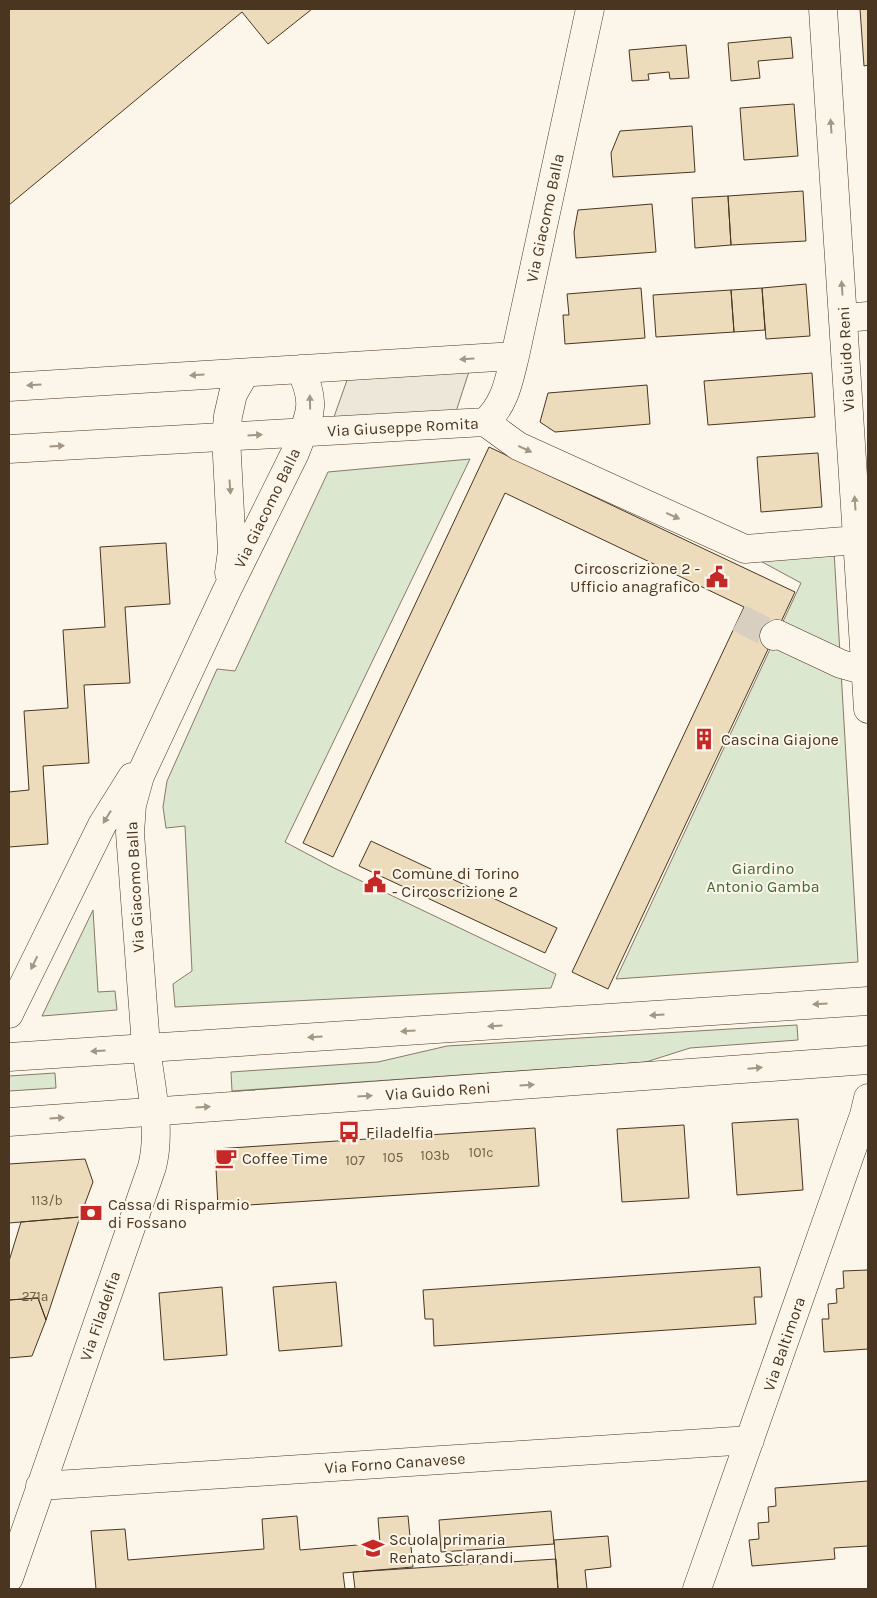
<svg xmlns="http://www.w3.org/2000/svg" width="877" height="1598" font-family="Karla,sans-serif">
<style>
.green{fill:#dce7d0;stroke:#887966}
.parking{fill:#ede7d9;stroke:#887966}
.building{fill:#ecdcbc;stroke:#4a3520}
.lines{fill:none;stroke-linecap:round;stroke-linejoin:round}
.minor-tunnel{stroke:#d8cfc1;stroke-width:28;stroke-dasharray:28 14;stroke-linecap:butt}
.minor-casing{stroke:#4a3520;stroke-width:29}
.major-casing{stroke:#4a3520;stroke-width:29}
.minor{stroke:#fbf6e9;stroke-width:28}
.major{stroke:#fbf6e9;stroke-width:28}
.oneway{fill:#a29684}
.labels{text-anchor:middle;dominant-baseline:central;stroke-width:4;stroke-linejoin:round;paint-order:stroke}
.number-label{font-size:14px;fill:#725f47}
.street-label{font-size:16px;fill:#4a3520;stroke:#fbf6e9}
.poi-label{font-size:16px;fill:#4a3520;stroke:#fbf6e9;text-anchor:start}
.park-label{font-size:16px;fill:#436837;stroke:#fbf6e9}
</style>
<rect width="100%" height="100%" fill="#fbf6e9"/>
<path class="green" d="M470,459L285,842L334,868L556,974L551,988L175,1007L173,984L192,971L185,826L166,828L163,807L167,781L217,669L235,671L328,472Z
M834,551L858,962L616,979L801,583L753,557Z
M93,910L98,992L115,991L117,1010L42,1016Z
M797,1025L798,1040L690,1048L646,1062L232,1091L231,1072L378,1062L447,1046Z
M55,1073L56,1088L9,1091V1076Z"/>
<path class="parking" d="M473,359L452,424L329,431L352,366Z"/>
<path class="building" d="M9,9H312L268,44L242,12L9,205Z
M860,9H868V65L864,66Z
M791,37L793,58L758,61L760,78L731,81L728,43Z
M686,45L689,78L670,79L669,72L648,74L649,80L632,81L629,50Z
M794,104L798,156L744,160L740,108Z
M692,126L695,172L613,177L611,153L620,131Z
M803,191L806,241L731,245L728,196Z
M728,196L731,245L695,248L692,198Z
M652,204L656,252L576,258L574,232L578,210Z
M806,284L810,336L766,339L762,288Z
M641,288L645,338L565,344L563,315H569L567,294Z
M762,288L765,330L734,332L731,290Z
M731,290L734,332L656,337L653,295Z
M812,373L815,417L708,425L704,381Z
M647,385L650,424L555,432L540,422L548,393Z
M489,447L795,592L608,989L572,972L744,607L505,493L333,857L303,843Z
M818,453L822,507L761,512L757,457Z
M166,543L170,604L125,607L130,683L84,685L89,763L43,766L48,844L9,847V792L29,790L24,711L68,708L63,630L105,627L100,547Z
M371,841L557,928L545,953L359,866Z
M798,1119L803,1190L737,1195L732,1123Z
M684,1125L689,1198L622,1202L617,1129Z
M535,1128L539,1186L218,1207L215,1149Z
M85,1159L93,1182L80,1217L9,1223V1164Z
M80,1217L46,1320L38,1298L9,1300V1261L21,1222Z
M760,1267L762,1297H754L756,1324L434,1346L433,1319H425L423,1290Z
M868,1270V1349L824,1352L822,1319H829L828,1304L837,1303L836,1289L844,1288L843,1271Z
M336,1282L342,1346L279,1351L273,1287Z
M222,1287L227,1355L164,1360L159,1293Z
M38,1298L46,1320L32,1356L9,1358V1300Z
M868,1481V1546L834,1548L835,1559L752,1566L749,1540L759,1539L758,1523L769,1522L768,1507L776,1506L775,1488Z
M551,1511L554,1544L441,1552L439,1520Z
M297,1516L300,1550L380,1543L378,1518L408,1516L413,1567L343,1573L345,1589H96L91,1531L125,1529L128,1560L264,1549L262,1519Z
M608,1536L611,1567L585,1570L587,1589H558L554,1540Z
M556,1559L558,1589H355L353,1572Z"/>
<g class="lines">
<path class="minor-tunnel" d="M739,618L774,636"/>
<g class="minor-casing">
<path id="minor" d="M823,9L868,709
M844,318L868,316
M9,387L515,356
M485,422C505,405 509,380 515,356L590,9
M9,449L485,422L518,446L745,549L857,540
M229,573L232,551L226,437L228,416L233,394L245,373
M774,636L777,634L841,664L866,671
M9,1014L102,825L132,777
M40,1486L750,1440
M9,1578L152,1167C162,1128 150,1085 146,1046C140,975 135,904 130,833L132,805L140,776L227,590L295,453C308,418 319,406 300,369
M697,1589L864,1115L868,1098"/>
</g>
<g class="major-casing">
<path id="major" d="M9,1057L868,1001
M9,1122L868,1060"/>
</g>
<use href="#minor" class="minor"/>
<use href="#major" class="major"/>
</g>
<defs><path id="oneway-solid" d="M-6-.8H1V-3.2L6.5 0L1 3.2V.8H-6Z" transform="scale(1.25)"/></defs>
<g class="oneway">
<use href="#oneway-solid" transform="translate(831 126) rotate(-94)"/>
<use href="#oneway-solid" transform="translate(842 288) rotate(-94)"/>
<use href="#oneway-solid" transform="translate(467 359) rotate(177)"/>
<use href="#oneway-solid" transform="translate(197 375) rotate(177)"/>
<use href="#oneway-solid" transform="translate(34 385) rotate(177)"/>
<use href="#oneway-solid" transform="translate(310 402) rotate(-91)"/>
<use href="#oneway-solid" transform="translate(255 435) rotate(-3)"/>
<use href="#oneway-solid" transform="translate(57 446) rotate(-3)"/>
<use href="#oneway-solid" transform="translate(525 449) rotate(25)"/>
<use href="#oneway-solid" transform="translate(230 487) rotate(86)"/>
<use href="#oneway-solid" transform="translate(855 503) rotate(-94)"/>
<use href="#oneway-solid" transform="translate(673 516) rotate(24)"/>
<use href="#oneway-solid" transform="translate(107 817) rotate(122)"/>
<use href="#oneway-solid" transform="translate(34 963) rotate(116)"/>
<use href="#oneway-solid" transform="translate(820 1004) rotate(176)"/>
<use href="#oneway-solid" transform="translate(657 1015) rotate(176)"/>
<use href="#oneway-solid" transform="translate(495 1026) rotate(176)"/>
<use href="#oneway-solid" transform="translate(408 1031) rotate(176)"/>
<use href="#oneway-solid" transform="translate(315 1037) rotate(176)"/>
<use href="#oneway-solid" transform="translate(98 1051) rotate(176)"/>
<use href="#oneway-solid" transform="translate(755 1068) rotate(-5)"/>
<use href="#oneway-solid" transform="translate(527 1085) rotate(-4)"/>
<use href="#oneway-solid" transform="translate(365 1096) rotate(-4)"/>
<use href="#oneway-solid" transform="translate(203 1107) rotate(-4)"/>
<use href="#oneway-solid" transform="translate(57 1118) rotate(-4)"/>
</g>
<defs>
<g id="civic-bare" transform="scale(1.725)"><path d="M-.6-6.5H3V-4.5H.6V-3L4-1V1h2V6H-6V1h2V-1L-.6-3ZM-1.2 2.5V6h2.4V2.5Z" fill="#c62828" stroke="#fbf6e9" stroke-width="2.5" paint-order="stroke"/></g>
<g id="building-bare" transform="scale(1.725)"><path d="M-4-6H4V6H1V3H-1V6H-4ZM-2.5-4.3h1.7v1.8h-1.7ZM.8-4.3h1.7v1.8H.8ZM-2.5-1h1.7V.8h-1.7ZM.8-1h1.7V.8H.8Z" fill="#c62828" stroke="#fbf6e9" stroke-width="2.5" paint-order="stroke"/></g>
<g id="bus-bare" transform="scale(1.725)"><path d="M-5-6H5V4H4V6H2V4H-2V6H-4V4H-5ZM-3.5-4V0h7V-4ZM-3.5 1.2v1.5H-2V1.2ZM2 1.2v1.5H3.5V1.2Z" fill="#c62828" stroke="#fbf6e9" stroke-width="2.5" paint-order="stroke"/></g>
<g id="cafe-bare" transform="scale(1.725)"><path d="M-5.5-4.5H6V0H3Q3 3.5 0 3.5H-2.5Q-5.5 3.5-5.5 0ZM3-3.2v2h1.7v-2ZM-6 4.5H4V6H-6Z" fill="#c62828" stroke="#fbf6e9" stroke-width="2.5" paint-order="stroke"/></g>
<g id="bank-bare" transform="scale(1.725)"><path d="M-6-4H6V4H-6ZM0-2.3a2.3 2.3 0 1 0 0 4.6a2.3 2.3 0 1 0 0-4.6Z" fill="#c62828" stroke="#fbf6e9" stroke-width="2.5" paint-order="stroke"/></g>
<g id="school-bare" transform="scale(1.725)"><path d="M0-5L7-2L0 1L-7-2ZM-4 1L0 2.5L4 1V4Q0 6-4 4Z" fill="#c62828" stroke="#fbf6e9" stroke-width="2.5" paint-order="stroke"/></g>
</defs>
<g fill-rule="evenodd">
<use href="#civic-bare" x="717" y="577"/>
<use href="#building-bare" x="704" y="739"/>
<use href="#civic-bare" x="375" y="882"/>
<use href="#bus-bare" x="349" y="1132"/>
<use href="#cafe-bare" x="226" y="1158"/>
<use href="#bank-bare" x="91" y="1213"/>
<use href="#school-bare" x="373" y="1548"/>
</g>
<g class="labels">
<g class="number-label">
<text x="481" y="1152">101c</text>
<text x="435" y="1155">103b</text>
<text x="393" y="1157">105</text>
<text x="355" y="1160">107</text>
<text x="47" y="1200">113/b</text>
<text x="35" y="1296">271a</text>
</g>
<g class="street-label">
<text transform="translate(545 218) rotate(-78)">Via Giacomo Balla</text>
<text transform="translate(846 359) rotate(-93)">Via Guido Reni</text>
<text transform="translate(403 427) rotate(-3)">Via Giuseppe Romita</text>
<text transform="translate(267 508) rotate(-64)">Via Giacomo Balla</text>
<text transform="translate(135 887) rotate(-93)">Via Giacomo Balla</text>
<text transform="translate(438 1091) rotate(-4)">Via Guido Reni</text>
<text transform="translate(100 1316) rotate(-71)">Via Filadelfia</text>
<text transform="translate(784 1344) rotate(-71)">Via Baltimora</text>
<text transform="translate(395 1463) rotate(-4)">Via Forno Canavese</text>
</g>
<g class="poi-label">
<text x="700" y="568" text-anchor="end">Circoscrizione 2 -<tspan x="700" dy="18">Ufficio anagrafico</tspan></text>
<text x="721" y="739">Cascina Giajone</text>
<text x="392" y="873">Comune di Torino<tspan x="392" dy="18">- Circoscrizione 2</tspan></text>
<text x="366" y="1132">Filadelfia</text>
<text x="242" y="1158">Coffee Time</text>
<text x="108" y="1204">Cassa di Risparmio<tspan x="108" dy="18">di Fossano</tspan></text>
<text x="389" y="1539">Scuola primaria<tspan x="389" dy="18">Renato Sclarandi</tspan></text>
</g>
<g class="park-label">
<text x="763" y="868">Giardino<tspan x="763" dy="18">Antonio Gamba</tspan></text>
</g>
</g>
<rect width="877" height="1598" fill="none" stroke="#4a3520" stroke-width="20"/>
</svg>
